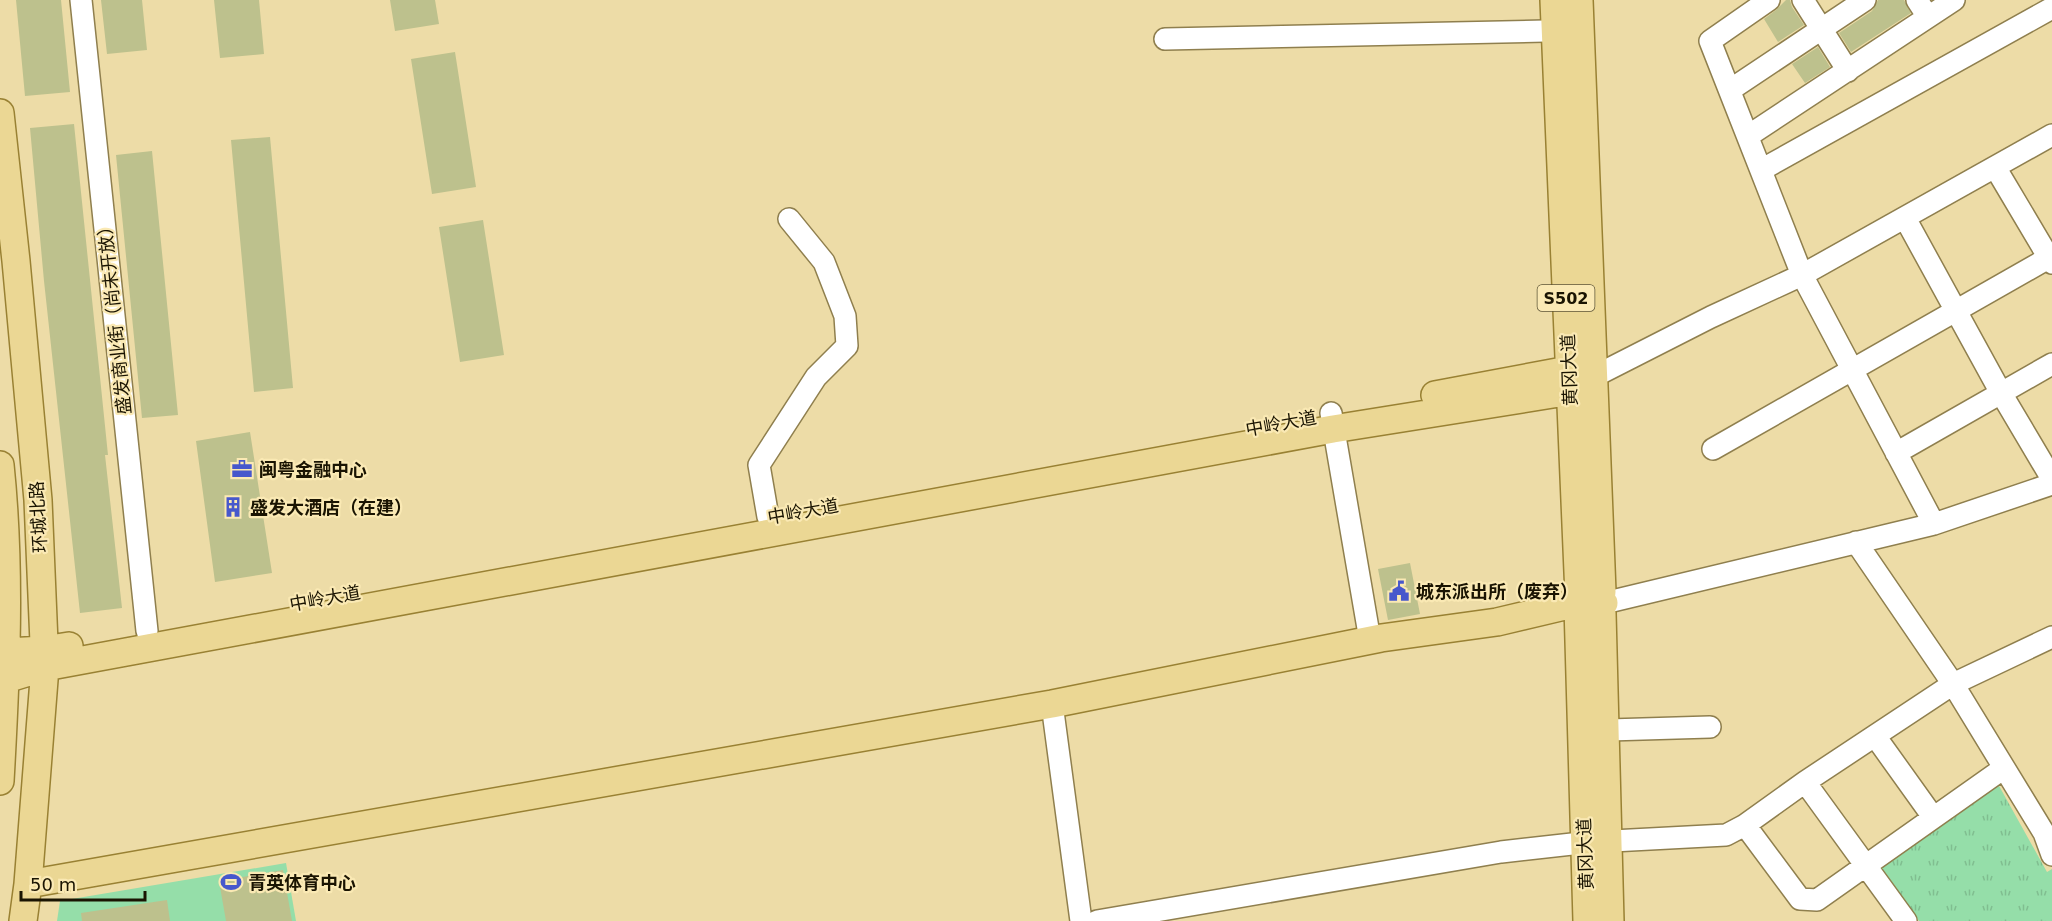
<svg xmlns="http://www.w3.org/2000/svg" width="2052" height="921" font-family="'DejaVu Sans','Noto Sans SC',sans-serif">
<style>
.grass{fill:url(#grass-tufts)}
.pitch{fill:#95dea9}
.building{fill:#bdc18d}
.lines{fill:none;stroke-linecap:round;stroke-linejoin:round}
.minor-casing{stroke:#8f7f4e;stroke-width:24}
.major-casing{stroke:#998133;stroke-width:30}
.minor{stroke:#fff;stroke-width:21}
.major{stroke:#ebd794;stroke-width:27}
.labels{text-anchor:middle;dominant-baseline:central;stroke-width:4.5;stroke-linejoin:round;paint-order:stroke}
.shield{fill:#fae9b4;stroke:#5d5437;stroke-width:1.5}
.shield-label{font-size:16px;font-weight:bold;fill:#1a1402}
.street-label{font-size:18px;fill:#1a1402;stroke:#fae9b4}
.poi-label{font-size:18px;font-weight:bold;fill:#1a1402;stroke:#fae9b4;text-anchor:start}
</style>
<defs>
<pattern id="grass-tufts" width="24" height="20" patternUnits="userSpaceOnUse" patternTransform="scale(1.5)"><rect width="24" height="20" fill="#95dea9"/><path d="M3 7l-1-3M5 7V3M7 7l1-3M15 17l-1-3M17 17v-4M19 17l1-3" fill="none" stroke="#80be90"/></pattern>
</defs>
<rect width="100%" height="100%" fill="#eddca7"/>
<path class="grass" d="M1998,784L2047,872L2052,869V921H1919L1880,869Z"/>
<path class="pitch" d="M286,863L296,921H57L60,901Z"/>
<path class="building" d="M16,0H61L70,92L25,96Z
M101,0H142L147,50L107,54Z
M214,0H259L264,54L220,58Z
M390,0H435L439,24L395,31Z
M1786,0H1790L1792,7L1804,25L1778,42L1764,19L1776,10Z
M1878,0H1904L1911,13L1851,52L1839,33L1872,11Z
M1818,47L1830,67L1805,83L1792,64Z
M455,52L476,187L432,194L411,59Z
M74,124L108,455H105L122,608L80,613L44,281L30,128Z
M270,137L293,388L254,392L231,140Z
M152,151L178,415L142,418L116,155Z
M483,220L504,355L460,362L439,227Z
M250,432L272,573L215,582L196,441Z
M1410,563L1420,614L1388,620L1378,569Z
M283,870L292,921H226L219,881Z
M167,900L170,921H82L81,913Z"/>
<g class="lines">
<g class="minor-casing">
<path id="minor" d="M81,0L147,631
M1769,0L1710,41L1802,275L1934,524
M1803,0L1848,71
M1917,0L1928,17
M1165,39L1545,31
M1730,90L1865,0
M1748,136L1954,0
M1995,167L2052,263
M1761,170L2052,8
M1905,218L2001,393L2052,479
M1595,376L1711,317L1802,275L2052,135
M1331,413L1370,640
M1713,449L2052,256
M1896,453L2052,364
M768,517L759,465L816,377L847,346L845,316L824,262L789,219
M1856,542L1953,684L2044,833L2052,855
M1604,603L1934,524L2052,484
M1052,704L1081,921
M1609,730L1710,727
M1875,736L1933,817
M1805,782L1906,921
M1745,825L1800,899L1817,900L2004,768
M1612,841L1726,835L1745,825L1805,782L1953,684L2052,637
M1097,921L1501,852L1581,843"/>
</g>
<g class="major-casing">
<path id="major" d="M1554,0L1579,596
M1579,0L1602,592
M0,113L16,261L38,500L45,667L28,884L23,921
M1435,395L1563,371
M0,465C11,570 6,676 0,781
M1578,606L1587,921
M1602,613L1610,921
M7,652L44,650L69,646
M6,679L45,667L1333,429L1565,392
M28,884L1052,704L1381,638L1497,622L1573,604L1604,603"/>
</g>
<use href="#minor" class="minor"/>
<use href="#major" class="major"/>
</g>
<defs>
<g id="office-bare" transform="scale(1.62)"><path d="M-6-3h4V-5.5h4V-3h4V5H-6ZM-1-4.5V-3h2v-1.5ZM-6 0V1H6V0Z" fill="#4758cc" stroke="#fae9b4" stroke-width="2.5" paint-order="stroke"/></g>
<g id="building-bare" transform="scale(1.62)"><path d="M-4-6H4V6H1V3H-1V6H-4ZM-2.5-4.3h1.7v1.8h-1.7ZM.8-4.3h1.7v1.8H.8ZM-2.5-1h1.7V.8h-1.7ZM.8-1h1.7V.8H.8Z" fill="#4758cc" stroke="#fae9b4" stroke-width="2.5" paint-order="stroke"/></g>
<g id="civic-bare" transform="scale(1.62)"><path d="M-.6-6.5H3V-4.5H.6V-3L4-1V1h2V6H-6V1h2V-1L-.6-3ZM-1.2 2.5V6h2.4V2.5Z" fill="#4758cc" stroke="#fae9b4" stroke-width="2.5" paint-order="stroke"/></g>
<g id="stadium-bare" transform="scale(1.62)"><path d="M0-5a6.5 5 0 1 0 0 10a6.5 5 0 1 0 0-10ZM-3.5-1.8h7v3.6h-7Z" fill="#4758cc" stroke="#fae9b4" stroke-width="2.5" paint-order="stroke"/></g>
</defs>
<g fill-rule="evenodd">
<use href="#office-bare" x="242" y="469"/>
<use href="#building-bare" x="233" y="507"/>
<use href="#civic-bare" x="1399" y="591"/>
<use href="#stadium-bare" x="231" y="882"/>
</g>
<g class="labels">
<rect class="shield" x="1537.5" y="285" width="57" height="26" rx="4.5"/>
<g class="shield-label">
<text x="1566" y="298">S502</text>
</g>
<g class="street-label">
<text transform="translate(114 316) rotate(-96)">盛发商业街（尚未开放）</text>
<text transform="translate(1569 370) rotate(-92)">黄冈大道</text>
<text transform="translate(1281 423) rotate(-10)">中岭大道</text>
<text transform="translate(803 511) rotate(-10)">中岭大道</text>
<text transform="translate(38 517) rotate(-93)">环城北路</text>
<text transform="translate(325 598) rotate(-10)">中岭大道</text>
<text transform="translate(1585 854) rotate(-92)">黄冈大道</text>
</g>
<g class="poi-label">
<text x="259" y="469">闽粤金融中心</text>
<text x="250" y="507">盛发大酒店（在建）</text>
<text x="1416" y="591">城东派出所（废弃）</text>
<text x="248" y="882">青英体育中心</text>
</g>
</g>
<path d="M21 891v9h124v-9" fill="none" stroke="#1a1402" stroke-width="3"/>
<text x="30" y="891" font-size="18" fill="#1a1402" stroke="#fae9b4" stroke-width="4.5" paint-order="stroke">50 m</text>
</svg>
